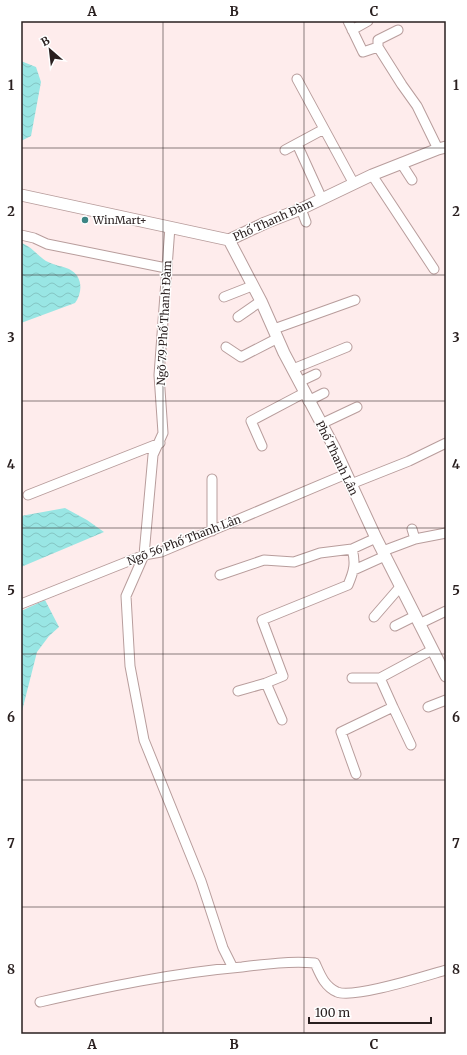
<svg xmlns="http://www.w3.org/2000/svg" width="467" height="1055" font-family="Merriweather,serif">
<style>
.water{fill:url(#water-waves)}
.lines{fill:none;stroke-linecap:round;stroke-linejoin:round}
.minor-casing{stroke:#b89d9c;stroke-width:11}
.tertiary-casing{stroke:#b89d9c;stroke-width:13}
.minor{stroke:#fff;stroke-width:9}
.tertiary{stroke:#fff;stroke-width:11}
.grid{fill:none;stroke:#291f1f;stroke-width:1;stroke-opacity:0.55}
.poi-dot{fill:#3d8584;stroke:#fff;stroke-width:1.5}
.labels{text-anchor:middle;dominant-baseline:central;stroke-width:3;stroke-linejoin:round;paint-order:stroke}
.poi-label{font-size:11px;fill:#291f1f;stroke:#fff;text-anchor:start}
.street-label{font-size:11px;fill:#291f1f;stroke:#fff}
.neatline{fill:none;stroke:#291f1f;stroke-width:1.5}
.grid-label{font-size:13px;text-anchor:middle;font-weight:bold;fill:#291f1f}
</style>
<defs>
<pattern id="water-waves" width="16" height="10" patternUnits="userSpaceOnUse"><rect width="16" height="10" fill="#99e6e4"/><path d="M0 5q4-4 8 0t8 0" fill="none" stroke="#84c5c3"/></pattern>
</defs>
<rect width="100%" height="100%" fill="#feecec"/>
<path class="water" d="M21,61L36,67L41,82L31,136L21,141Z
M21,243C30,245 38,256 46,261C53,265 62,266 69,269C83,276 83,292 75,303L21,323Z
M65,508L87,520L104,532L21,567V516Z
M45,600L59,627L49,636L37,652L21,715V611Z"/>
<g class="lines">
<g class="minor-casing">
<path id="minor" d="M348,21L363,52L378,47
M352,30L368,21
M398,30L378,40V47L402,85L417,106L438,149
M297,79L354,184
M297,144L322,199
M285,150L324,129
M401,163L412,180
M372,175L434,269
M301,209L306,222
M170,227L159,375L163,433L153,455L144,555L126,596L130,666L144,740L201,881L223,948L233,968
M21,235L34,238L47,244L166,268
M224,297L252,286
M238,317L261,301
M274,329L355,300
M226,347L241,357L278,338
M293,369L347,347
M299,382L316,374
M308,401L324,393
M321,424L357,407
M262,446L251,421L304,393
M212,479V531
M351,484L409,461L446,443
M28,495L160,443
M415,539L446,533
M383,551L415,539L412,529
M354,570L385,556
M220,575L264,560L294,562L320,553L352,549L376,538
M21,604L144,555L161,552L346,474
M374,617L400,587
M419,624L446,611
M395,626L415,616
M352,678H380L432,650
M238,691L266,683
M393,707L411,745
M428,707L446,700
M282,720L266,683L283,676L262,620L348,585C354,571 356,563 352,549
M356,774L341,732L393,707L380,678
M40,1002C106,987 173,973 242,967C266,964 290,961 315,963C320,974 324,986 337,992C354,999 425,976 446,970"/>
</g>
<g class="tertiary-casing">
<path id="tertiary" d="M21,195L229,240L265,223L301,209L372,175L438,149L446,147
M229,240L261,301L284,353L334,447L376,538L446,676"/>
</g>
<use href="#minor" class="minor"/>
<use href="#tertiary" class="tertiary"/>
</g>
<path class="grid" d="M163,21V1034M304,21V1034M21,148H446M21,275H446M21,401H446M21,528H446M21,654H446M21,780H446M21,907H446"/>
<circle class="poi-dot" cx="85" cy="220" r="4"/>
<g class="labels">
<g class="poi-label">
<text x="93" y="220">WinMart+</text>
</g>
<g class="street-label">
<text transform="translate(273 220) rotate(-24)">Phố Thanh Đàm</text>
<text transform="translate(164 323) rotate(-87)">Ngõ 79 Phố Thanh Đàm</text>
<text transform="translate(337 458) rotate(64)">Phố Thanh Lân</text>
<text transform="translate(184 540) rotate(-21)">Ngõ 56 Phố Thanh Lân</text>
</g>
</g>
<rect width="467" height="1055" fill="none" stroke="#ffffff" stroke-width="44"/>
<g transform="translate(50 50) rotate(332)" stroke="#ffffff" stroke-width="3" paint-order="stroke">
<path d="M0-3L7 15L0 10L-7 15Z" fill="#291f1f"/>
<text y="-6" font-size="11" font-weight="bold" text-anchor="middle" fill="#291f1f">B</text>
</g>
<path d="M309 1017v6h122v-6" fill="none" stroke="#291f1f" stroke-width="2"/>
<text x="315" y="1017" font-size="12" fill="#291f1f" stroke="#ffffff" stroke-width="3" paint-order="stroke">100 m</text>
<rect x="22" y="22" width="423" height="1011" class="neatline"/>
<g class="grid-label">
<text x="92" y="16">A</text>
<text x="234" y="16">B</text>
<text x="374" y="16">C</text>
<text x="11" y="90">1</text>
<text x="456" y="90">1</text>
<text x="11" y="216">2</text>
<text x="456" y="216">2</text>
<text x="11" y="342">3</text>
<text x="456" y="342">3</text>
<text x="11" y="469">4</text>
<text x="456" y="469">4</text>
<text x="11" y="595">5</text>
<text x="456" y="595">5</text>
<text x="11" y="722">6</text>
<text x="456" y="722">6</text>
<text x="11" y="848">7</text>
<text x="456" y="848">7</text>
<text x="11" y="974">8</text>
<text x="456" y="974">8</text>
<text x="92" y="1049">A</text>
<text x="234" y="1049">B</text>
<text x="374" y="1049">C</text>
</g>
</svg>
